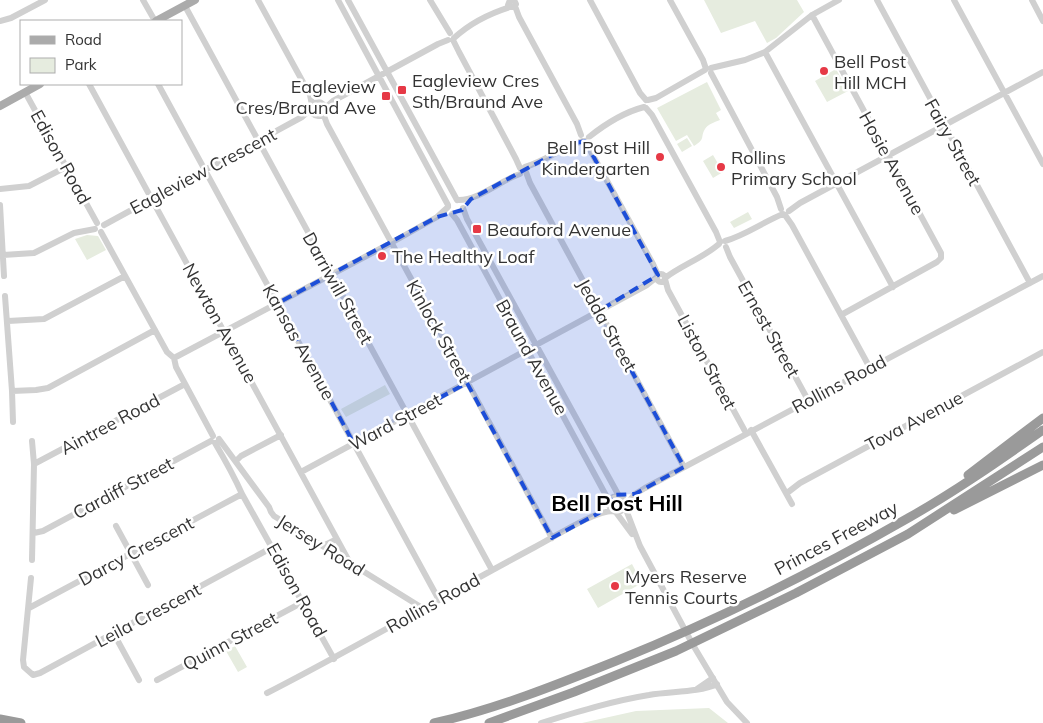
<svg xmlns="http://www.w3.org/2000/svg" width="1043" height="723" font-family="Mulish,sans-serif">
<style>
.green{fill:#e6ecdf}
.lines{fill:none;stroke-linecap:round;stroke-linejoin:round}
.minor{stroke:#d0d0d0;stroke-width:6}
.major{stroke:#ababab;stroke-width:8}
.highway{stroke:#9a9a9a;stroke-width:9}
.marked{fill:#1d4ed8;fill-opacity:0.2;stroke:#1d4ed8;stroke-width:4;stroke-dasharray:10 6;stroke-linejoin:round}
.poi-dot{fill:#e63946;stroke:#fff;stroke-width:2}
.labels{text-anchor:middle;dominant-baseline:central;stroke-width:5;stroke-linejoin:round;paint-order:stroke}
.poi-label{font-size:18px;fill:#333;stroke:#fff;text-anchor:start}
.street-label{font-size:18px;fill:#333;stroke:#fff}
.district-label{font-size:22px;font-weight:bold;fill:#000;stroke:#fff}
</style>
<rect width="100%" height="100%" fill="#fff"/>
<path class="green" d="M704,0H797L804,12L776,38L767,43L755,21L721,33Z
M836,69L848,91L827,102L815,81Z
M707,82L721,110L716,113L720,120C715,122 708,124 705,129C700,137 706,139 694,146L687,135L676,141L657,108Z
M687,138L692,146L682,152L677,144Z
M713,155L723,172L713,178L703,161Z
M748,212L752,219L734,228L730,222Z
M87,235L98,236L106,250L87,260L75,239Z
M385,385L390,394L346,417L341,409Z
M632,564L642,583L598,608L587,589Z
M235,646L247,667L238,672L226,651Z
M709,708L728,723H582L636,711Z"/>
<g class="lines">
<path class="minor" d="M143,0L155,21
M258,0L310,95L312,105
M338,0L448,205
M348,0L457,200
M430,0L450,33
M510,0L508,5L512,7L516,4L514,0
M590,0L640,93L646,100
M670,0L703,60L706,69
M877,0L1030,283
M954,0L1043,164
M1032,0L1043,21
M185,6L492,570
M515,6L519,17L577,124L581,135
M812,15L941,253V258L937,262L841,315
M0,21L11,18L45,0
M454,38C469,24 491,13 510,7
M453,40L459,52L516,159L520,168
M765,52L893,287
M711,68L745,60L765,52L812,15L839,0
M711,73L777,197L781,209
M89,84L350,563
M158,84L439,600
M25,92L97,223
M648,100L656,98L705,70
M311 109a7 7 0 1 1 14 0a7 7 0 1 1-14 0Z
M646,108L652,115L716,232L720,242
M324,109L333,101L438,44L448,40
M323,113L327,124L552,538
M589,137C604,125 625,112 644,107
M585,141L653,264L658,275
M525,167C546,161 562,147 583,141
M526,172L530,183L684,467
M0,189L29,186L66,167
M459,200C479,200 501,180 520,174
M0,205L4,276
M463,208L467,219L619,496
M789,211L800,203L1043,72
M452,214L457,220L609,501
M785,215L792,225L870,368
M104,225L302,117L311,109
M101,232L167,352L174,358
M725,241C746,235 763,222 783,214
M726,247L730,257L808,400
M3,255L34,253L74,233L95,229
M657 278a4 4 0 1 1 8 0a4 4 0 1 1-8 0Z
M665,278C682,265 703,258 719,244
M665,279L668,290L746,433
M5,296L12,391L13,422
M8,321L44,319L125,276
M12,391L36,390L48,388L155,330
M751,430L792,504
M213,436L176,367L174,358L391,243L437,217L448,207
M219,439L269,507L271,512L274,516L424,609
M32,441L34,464L32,560
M215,443C225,460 234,476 242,494L334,659
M236,461L241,456L281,435
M34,464L185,384
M301,472L647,285L657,277
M787,493L800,483L1043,352
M609 504a8 8 0 1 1 16 0a8 8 0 1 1-16 0Z
M625,506L635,494L645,488L1043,276
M625,507L640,546L693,645L727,702L747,723
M615,511L632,534
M116,526L148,585
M34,533L43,531L211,441
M323,546L337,539
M31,578L23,660L24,667L33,675L40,673L273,547
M29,608L242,494
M114,634L139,680
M157,680L303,602
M697,689L713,678
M267,693C357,647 445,595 535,547C553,538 595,510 614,511
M541,723C577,712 612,701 649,695C670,691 698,693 717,684"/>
<path class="major" d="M156,21L195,0
M0,106L40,84"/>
<path class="highway" d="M968,475L1043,418
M954,510L1043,465
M0,719L21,723
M434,723C496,709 556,685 616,661C717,620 816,571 910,517C956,491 1000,460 1043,430
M489,723L574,692L676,651L796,593L908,534L1043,447"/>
</g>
<path class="marked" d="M585,141L658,275L599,311L684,467L635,494L613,495L599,513L552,538L467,383L354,444L278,303L437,217L462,210L471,199L572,144Z"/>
<g class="poi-dot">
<circle cx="824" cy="71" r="5"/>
<rect x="397" y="85" width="10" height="10" rx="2.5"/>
<rect x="381" y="91" width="10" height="10" rx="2.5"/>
<circle cx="660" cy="157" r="5"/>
<circle cx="721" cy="167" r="5"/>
<rect x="472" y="224" width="10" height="10" rx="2.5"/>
<circle cx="382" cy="256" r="5"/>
<circle cx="615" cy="586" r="5"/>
</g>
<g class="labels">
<g class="poi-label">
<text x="834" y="61">Bell Post<tspan x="834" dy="21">Hill MCH</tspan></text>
<text x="412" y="80">Eagleview Cres<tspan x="412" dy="21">Sth/Braund Ave</tspan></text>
<text x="376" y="86" text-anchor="end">Eagleview<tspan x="376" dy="21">Cres/Braund Ave</tspan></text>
<text x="650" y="147" text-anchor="end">Bell Post Hill<tspan x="650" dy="21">Kindergarten</tspan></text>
<text x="731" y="157">Rollins<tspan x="731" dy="21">Primary School</tspan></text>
<text x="487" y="229">Beauford Avenue</text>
<text x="392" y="256">The Healthy Loaf</text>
<text x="625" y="576">Myers Reserve<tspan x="625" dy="21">Tennis Courts</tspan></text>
</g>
<g class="street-label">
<text transform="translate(953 142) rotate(61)">Fairy Street</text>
<text transform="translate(61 157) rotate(61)">Edison Road</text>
<text transform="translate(892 163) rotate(61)">Hosie Avenue</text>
<text transform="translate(203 171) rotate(-28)">Eagleview Crescent</text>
<text transform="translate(338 288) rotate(61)">Darriwill Street</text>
<text transform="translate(220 323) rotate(61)">Newton Avenue</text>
<text transform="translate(607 325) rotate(61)">Jedda Street</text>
<text transform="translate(769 329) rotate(61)">Ernest Street</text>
<text transform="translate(439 331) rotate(61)">Kinlock Street</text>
<text transform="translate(299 342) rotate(61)">Kansas Avenue</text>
<text transform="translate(532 357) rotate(61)">Braund Avenue</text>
<text transform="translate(707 362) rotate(62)">Liston Street</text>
<text transform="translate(839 384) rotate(-28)">Rollins Road</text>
<text transform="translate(914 421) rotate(-28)">Tova Avenue</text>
<text transform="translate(395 422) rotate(-28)">Ward Street</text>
<text transform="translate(110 424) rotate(-28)">Aintree Road</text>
<text transform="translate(123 488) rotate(-28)">Cardiff Street</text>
<text transform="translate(836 538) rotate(-28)">Princes Freeway</text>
<text transform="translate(321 545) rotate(32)">Jersey Road</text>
<text transform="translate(136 551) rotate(-28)">Darcy Crescent</text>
<text transform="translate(297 590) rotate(61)">Edison Road</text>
<text transform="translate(433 603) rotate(-29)">Rollins Road</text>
<text transform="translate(148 615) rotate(-28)">Leila Crescent</text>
<text transform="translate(230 641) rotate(-28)">Quinn Street</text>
</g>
<g class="district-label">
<text x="617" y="503">Bell Post Hill</text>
</g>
</g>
<rect x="20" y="20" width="162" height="65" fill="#ffffff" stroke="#adadad"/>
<rect x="30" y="36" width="25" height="8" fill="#ababab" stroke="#adadad"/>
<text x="65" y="45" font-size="15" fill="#333333">Road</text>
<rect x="30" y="58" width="25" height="15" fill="#e6ecdf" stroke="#adadad"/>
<text x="65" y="70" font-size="15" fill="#333333">Park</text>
</svg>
